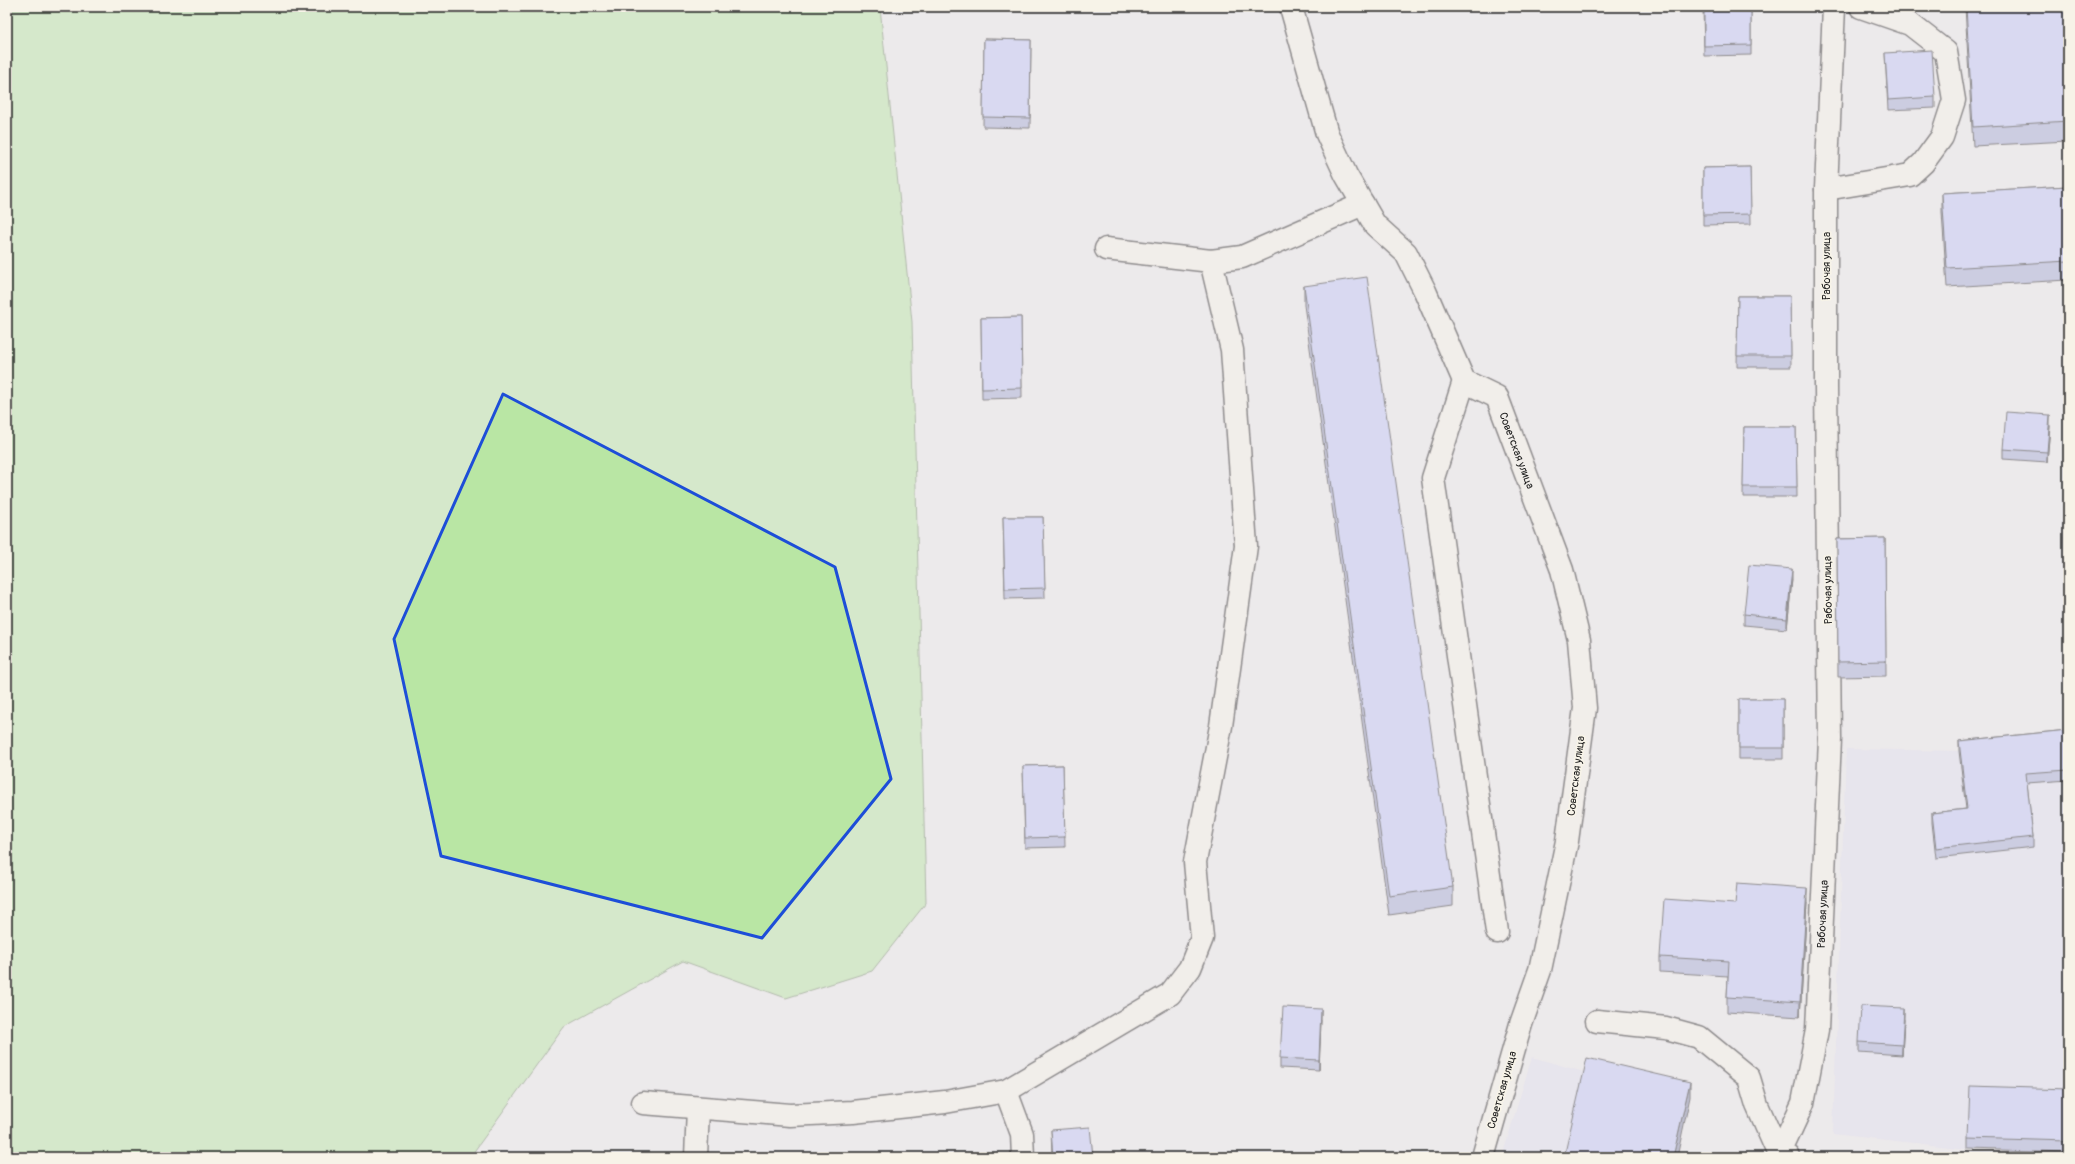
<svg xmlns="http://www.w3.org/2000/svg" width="2075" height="1164" font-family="Pangolin,sans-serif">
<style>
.built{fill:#dfdfef}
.green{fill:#b9e6a4;stroke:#6a8160}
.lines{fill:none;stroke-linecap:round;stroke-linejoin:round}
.minor-casing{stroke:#1c1c1c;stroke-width:25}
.minor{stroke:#f7f3e8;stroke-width:22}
.wall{fill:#a5aad5;stroke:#1c1c1c}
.shaded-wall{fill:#868bae;stroke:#1c1c1c}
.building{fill:#c0c6f8;stroke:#1c1c1c}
.marked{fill:none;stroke:#1d4ed8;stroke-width:3;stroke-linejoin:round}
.labels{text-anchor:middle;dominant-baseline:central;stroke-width:3.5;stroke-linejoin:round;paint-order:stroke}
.street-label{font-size:11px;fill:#1c1c1c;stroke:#f7f3e8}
</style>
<rect width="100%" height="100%" fill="#eceaeb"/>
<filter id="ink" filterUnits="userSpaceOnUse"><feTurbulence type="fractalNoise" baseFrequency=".025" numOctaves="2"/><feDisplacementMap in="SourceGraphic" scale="8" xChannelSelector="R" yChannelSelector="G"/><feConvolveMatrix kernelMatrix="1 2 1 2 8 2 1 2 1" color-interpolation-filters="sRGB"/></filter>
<g filter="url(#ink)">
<path class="built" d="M2068,740V1152L1968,1149L1833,1134L1846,749L1959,751Z
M1532,1057L1587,1073L1677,1157H1502Z"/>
<path class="green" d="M7,7H880L912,322L926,903L872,971L786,998L683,961L564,1027L470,1157H7Z"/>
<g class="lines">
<g class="minor-casing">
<g id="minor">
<path id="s1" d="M1291,7L1327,134L1346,175L1375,225L1406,253L1425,291L1464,381L1497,397L1562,570L1579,640L1585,708L1567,841L1540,970L1521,1024L1483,1157"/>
<path d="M1826,189L1910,175L1923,163L1942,137L1954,100L1946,52L1910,24L1861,7"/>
<path d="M1106,249L1211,261L1242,257L1363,204"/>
<path d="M1464,381L1433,478L1497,932"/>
<path d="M1597,1021L1666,1028L1699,1037L1749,1078L1757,1105L1779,1155L1778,1157"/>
<path d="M1006,1091L1022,1134L1023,1157"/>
<path d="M643,1103L790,1115L853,1112L945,1102L1006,1091L1170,994L1190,968L1202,938L1195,862L1221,726L1246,546L1232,350L1211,261"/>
<path d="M696,1157L698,1108"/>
<path id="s2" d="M1789,1157L1779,1155L1803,1103L1817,1030L1830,739L1826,387V189L1834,7"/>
</g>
</g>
<use href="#minor" class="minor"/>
</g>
<path class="wall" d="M1703,7H1751V55L1704,56Z
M1965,7H2068V141L1973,146Z
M984,39L1031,40L1030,128L983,127Z
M1885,53L1935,97V108L1888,110Z
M1750,167L1751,224L1703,225V168Z
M2068,186V280L1947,287L1942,213V193Z
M1304,286L1453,887V906L1389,915L1304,305Z
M1738,296H1790L1791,367H1737Z
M1021,317L1022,398L982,399L981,318Z
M2050,426L2047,462L2003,459V449Z
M1744,427H1796L1797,497H1743Z
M1003,517H1043L1045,598L1005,599Z
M1885,538L1886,676L1838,677L1837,539Z
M1792,579L1787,629L1744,625V614Z
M1739,699H1783V759H1739Z
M2068,730V780L2027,783L2033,837V847L1936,858L1932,823V813L1966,809L1959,751V741Z
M1063,765L1065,847L1025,848L1023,766Z
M1807,903L1800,1017L1727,1012V997L1728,976L1660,972V957L1735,904Z
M1904,1019L1902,1055L1859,1052V1042Z
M1321,1020L1319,1070L1280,1068V1058Z
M2068,1089V1152L1968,1149V1138Z
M1051,1130L1093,1157H1052Z"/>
<path class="shaded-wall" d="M2050,415V426L2047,462V452Z
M1792,569V579L1787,629V619Z
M1807,888V903L1800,1017V1002Z
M1904,1008V1019L1902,1055V1045Z
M1321,1009V1020L1319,1070V1060Z
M1690,1082V1097L1677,1157H1673Z"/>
<path class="building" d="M1704,7H1751V45L1704,46Z
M1966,7H2068V121L1973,127Z
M984,39L1031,40L1030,118L983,117Z
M1932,50L1935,97L1888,100L1885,53Z
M1750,167L1751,214L1703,215V168Z
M2068,186V261L1947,268L1942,193Z
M1367,277L1453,887L1389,896L1304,286Z
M1738,296H1790L1791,356H1737Z
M1021,317L1022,388L982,389L981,318Z
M2006,412L2050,415L2047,452L2003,449Z
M1744,427H1796L1797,487H1743Z
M1003,517H1043L1045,588L1005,589Z
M1885,538L1886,661L1838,662L1837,539Z
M1749,565L1792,569L1787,619L1744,614Z
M1739,699H1783V748H1739Z
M2068,730V770L2026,773L2033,837L1936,848L1932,813L1967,809L1959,741Z
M1063,765L1065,837L1025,838L1023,766Z
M1737,883L1807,888L1800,1002L1727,997L1729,961L1660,957L1664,899L1735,904Z
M1861,1006L1904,1008L1902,1045L1859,1042Z
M1283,1007L1321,1009L1319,1060L1280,1058Z
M1587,1058L1690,1082L1673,1157H1564Z
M1970,1086L2068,1089V1141L1968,1138Z
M1090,1127L1093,1157H1053L1051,1130Z
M761,1154V1157H721V1155Z"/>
</g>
<path d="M0 0H2075V1164H0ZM503,394L835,567L891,779L762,938L441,856L394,639Z" fill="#eceaeb" fill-opacity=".55" fill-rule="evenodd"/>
<path class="marked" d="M503,394L835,567L891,779L762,938L441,856L394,639Z"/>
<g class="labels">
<g class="street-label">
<text transform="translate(1826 266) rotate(-90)">Рабочая улица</text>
<text stroke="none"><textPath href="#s1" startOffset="511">Советская улица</textPath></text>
<text transform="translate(1828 590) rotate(-91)">Рабочая улица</text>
<text transform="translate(1576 776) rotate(-83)">Советская улица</text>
<text stroke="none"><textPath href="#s2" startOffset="258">Рабочая улица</textPath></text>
<text transform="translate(1502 1090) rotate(-74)">Советская улица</text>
</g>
</g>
<rect width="2075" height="1164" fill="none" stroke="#f7f3e8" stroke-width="24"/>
<rect x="12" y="12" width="2051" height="1140" fill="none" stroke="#1c1c1c" stroke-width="1.5" filter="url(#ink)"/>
</svg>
